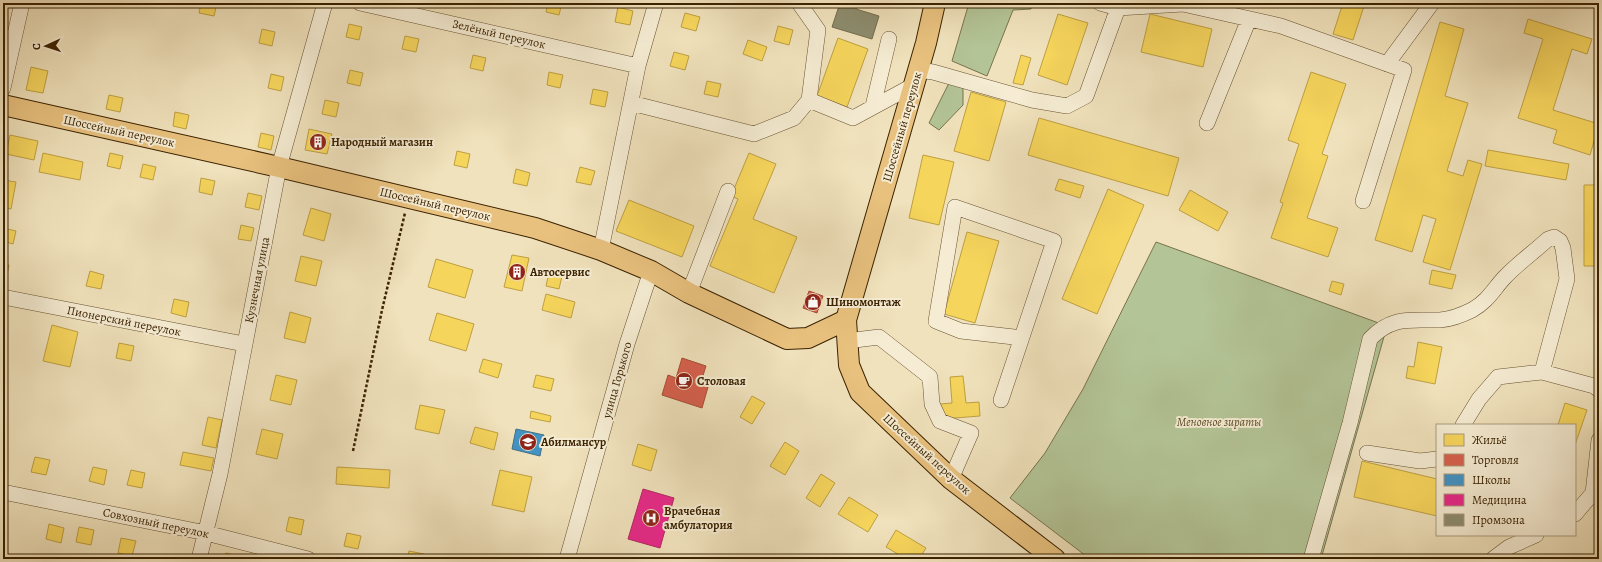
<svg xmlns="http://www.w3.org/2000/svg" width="1602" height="562" font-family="Alegreya,serif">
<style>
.green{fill:#b3c496;stroke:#77734c}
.homes{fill:#f6d55c;stroke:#be9f41}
.shops{fill:#d6604d;stroke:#a84d36}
.schools{fill:#4393c3;stroke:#417189}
.health{fill:#e7298a;stroke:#b32761}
.industry{fill:#8c8c6e;stroke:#746c4d}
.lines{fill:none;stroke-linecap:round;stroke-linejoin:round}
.minor-casing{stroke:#685230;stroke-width:16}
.major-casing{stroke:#3b2201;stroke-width:22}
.path{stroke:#3b2201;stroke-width:2.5;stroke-dasharray:3 2;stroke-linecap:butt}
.minor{stroke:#f5ecd3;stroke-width:15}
.major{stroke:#e8c17e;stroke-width:20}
.labels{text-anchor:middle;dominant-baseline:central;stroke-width:4;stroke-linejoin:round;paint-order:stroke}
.street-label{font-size:12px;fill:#3b2201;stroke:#f5ecd3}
.poi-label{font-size:12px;font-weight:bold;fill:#3b2201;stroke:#f5ecd3;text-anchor:start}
.park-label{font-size:12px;font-style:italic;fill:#594a26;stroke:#f5ecd3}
</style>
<rect width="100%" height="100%" fill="#f0e2bc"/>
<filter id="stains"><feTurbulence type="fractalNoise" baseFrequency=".005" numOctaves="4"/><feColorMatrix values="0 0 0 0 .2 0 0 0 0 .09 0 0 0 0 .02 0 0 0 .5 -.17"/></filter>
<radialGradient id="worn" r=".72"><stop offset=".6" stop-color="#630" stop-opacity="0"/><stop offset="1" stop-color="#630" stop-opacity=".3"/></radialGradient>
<path class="green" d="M969,3H1032L1031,9L1013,10L987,76L952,61Z
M949,83L963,88V105L939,130L929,123Z
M1156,242L1387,326L1321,559H1090L1010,498L1045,453L1083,389Z"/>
<path class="homes" d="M201,3H217L214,16L199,13Z
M548,3H562L559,15L546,12Z
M1343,3H1365L1353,40L1333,34Z
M618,7L633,11L630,25L615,22Z
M685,13L700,17L696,31L681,27Z
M1058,14L1088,23L1067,85L1038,75Z
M1150,14L1212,29L1203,67L1141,52Z
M1528,19L1592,39L1587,54L1572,49L1553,110L1599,124L1590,155L1553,143L1557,130L1518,118L1543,39L1524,33Z
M1440,22L1464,29L1445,96L1468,103L1447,171L1463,176L1468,160L1482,164L1450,270L1423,262L1436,219L1423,215L1412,252L1375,240Z
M349,24L362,27L359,40L346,37Z
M778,26L793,30L789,45L774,41Z
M262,29L275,32L272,46L259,43Z
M405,36L419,39L416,52L402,49Z
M838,38L868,49L847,107L817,96Z
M748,40L767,47L762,61L743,54Z
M674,52L689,56L685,70L670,66Z
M473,55L486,58L483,71L470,68Z
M1021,55L1031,58L1023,85L1013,83Z
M31,67L48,71L43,93L26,90Z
M350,70L363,73L360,86L347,83Z
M549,72L563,75L560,88L547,85Z
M1311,72L1346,84L1322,154L1328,156L1307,218L1338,228L1328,257L1271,238L1283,203L1280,202L1299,144L1288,140Z
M271,74L284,77L281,91L268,88Z
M707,81L721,84L718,97L704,94Z
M593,89L608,92L605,107L590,104Z
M971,92L1006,102L989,161L954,151Z
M109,95L123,98L120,112L106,109Z
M325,100L339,103L336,117L322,114Z
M175,112L189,115L186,129L173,126Z
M1039,118L1179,158L1168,196L1028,155Z
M309,129L332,134L327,154L305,150Z
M261,133L274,136L271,150L258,147Z
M10,135L38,141L34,160L6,154Z
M1488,150L1569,164L1566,180L1485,166Z
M457,151L470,154L467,168L454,165Z
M43,153L83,162L80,180L39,172Z
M110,153L123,156L120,169L107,166Z
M749,153L776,164L753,219L797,237L774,293L710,266L738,199L731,196Z
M923,155L954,162L939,225L909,218Z
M143,164L156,167L153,180L140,177Z
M580,167L595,171L591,185L576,182Z
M516,169L530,173L527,186L513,183Z
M201,178L215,181L212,195L199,192Z
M1059,179L1084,186L1080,198L1055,190Z
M3,180L16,182L11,209L3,207Z
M1584,185H1599V266H1584Z
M1108,189L1144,205L1097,314L1062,299Z
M1190,190L1228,212L1218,231L1179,210Z
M248,193L262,196L259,210L245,207Z
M629,200L694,226L682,257L616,231Z
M311,208L331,214L324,241L303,235Z
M241,225L254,228L251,241L238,239Z
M3,228L16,231L13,244L3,241Z
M967,232L999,241L975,323L944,314Z
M512,255L529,258L522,291L504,287Z
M301,256L322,261L316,286L295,281Z
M436,259L473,270L465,298L428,287Z
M3,264L9,265L6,279L3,278Z
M1432,270L1456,275L1452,289L1429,284Z
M90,271L104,275L101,289L86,286Z
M549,273L562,276L559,289L546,286Z
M1332,281L1344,284L1341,295L1329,291Z
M546,294L575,302L571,318L542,310Z
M174,299L189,302L186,317L171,313Z
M290,312L311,318L305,343L284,338Z
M437,313L474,324L466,351L429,340Z
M52,325L78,332L70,367L43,361Z
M1418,342L1442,347L1435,384L1406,378L1408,366L1414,367Z
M119,343L134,346L131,361L116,358Z
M483,359L502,364L498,378L479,372Z
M276,375L297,380L291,405L270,400Z
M536,375L554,379L551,391L533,387Z
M963,376L966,403L979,402L980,416L942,419L940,404L952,403L950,377Z
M752,396L765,403L752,424L740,417Z
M1565,403L1587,410L1575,445V425H1558Z
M420,405L445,410L439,434L415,429Z
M531,411L551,416L550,422L530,418Z
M208,417L222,420L216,448L202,445Z
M475,427L498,433L494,450L470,443Z
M262,429L283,434L277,459L256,454Z
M785,442L799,451L785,475L770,466Z
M638,444L657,450L651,471L632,465Z
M183,452L214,458L211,471L180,465Z
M35,457L50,460L46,475L31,472Z
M1362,461L1437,479V516L1354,497Z
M93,467L107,470L104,485L89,481Z
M337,467L390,470L389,488L336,484Z
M131,470L145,473L142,488L127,485Z
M500,470L532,477L524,512L492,505Z
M821,474L835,483L820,507L806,498Z
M849,497L878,515L868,532L838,514Z
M289,517L304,520L301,535L286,531Z
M49,524L64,528L61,543L46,539Z
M79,527L94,530L91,545L76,542Z
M896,530L926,548L919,559H906L886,547Z
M347,533L361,536L358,549L344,546Z
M121,538L136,541L132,556L118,553Z
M409,551L424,554L422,559H407Z
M226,553L247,558V559H224Z
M170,555L183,558V559H169Z"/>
<path class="shops" d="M809,291L823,296L817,313L803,308Z
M682,358L706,366L700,385L708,387L702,408L662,395L668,375L676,378Z"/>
<path class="schools" d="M516,429L544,435L540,456L512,449Z"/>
<path class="health" d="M643,489L674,498L660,548L628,539Z"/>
<path class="industry" d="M840,3H858L856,9L879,16L872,39L832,27Z"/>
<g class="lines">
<g class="minor-casing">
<path id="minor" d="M360,3L638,66
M1100,3L1118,8L1183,4L1281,26L1404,70L1363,201
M1387,64L1432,3
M918,70L933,72L1032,100L1067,106L1086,96L1118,8
M3,88L22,3
M809,100L853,118L914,85
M631,103L754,134L794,118L809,100L818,30L799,3
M873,106L889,39
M1207,123L1249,19
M601,250L638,66L656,3
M689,293L728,191
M3,297L244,344
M847,341L879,337L930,377L932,404L940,421L971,433L951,479
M1542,372L1594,386L1599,390
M1001,400L1054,241L955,207L936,321L961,331L1014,337L1021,340
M1367,453L1420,461L1437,459
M3,492L206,533L308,559
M1575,514L1593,493L1599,440
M199,559L220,474L279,167L325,3
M567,559L627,344L651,271
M1311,559L1350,423L1370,339C1392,315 1412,321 1440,320C1452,319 1462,315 1472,310C1488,301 1493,290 1504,278C1517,264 1534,252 1548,239L1554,237L1560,241L1563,248L1567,279L1542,372L1498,377L1479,399L1463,425
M1493,559L1509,547L1536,535"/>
</g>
<g class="major-casing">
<path id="major" d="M935,3L926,43L846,320L849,365L860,392L951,479L1055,559
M3,105L279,167L535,228L601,250L651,271L689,293L787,339L808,338L846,320"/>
</g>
<path class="path" d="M353,451L382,310L405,213"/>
<use href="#minor" class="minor"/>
<use href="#major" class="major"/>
</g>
<defs>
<g id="building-disc" transform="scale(0.9)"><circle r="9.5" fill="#8f2418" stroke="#f5ecd3"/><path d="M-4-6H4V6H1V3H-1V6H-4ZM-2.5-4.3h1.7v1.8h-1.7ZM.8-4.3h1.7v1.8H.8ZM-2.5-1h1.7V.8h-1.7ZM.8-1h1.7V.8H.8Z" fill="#fff"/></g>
<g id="shop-disc" transform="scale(0.9)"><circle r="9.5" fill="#8f2418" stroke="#f5ecd3"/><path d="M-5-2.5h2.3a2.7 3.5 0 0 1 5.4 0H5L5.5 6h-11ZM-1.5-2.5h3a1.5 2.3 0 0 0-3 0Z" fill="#fff"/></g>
<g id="cafe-disc" transform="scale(0.9)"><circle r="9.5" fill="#8f2418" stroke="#f5ecd3"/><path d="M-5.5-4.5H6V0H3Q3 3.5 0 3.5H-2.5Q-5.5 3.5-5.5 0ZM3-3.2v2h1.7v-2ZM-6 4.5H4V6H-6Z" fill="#fff"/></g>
<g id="school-disc" transform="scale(0.9)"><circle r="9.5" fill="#8f2418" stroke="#f5ecd3"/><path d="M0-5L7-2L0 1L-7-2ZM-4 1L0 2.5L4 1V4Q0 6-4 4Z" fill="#fff"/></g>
<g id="hospital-disc" transform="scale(0.9)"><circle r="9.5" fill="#8f2418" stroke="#f5ecd3"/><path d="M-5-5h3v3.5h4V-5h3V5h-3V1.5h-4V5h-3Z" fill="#fff"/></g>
</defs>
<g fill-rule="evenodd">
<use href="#building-disc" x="318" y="142"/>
<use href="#building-disc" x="517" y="272"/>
<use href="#shop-disc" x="813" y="302"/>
<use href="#cafe-disc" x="684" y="381"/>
<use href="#school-disc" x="528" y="442"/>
<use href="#hospital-disc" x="651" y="518"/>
</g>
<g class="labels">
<g class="street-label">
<text transform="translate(499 34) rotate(13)">Зелёный переулок</text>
<text transform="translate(902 127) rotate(-74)">Шоссейный переулок</text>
<text transform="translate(119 131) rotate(12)">Шоссейный переулок</text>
<text transform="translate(435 204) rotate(13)">Шоссейный переулок</text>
<text transform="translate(257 280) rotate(-79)">Кузнечная улица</text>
<text transform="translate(124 321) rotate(11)">Пионерский переулок</text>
<text transform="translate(617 380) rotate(-74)">улица Горького</text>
<text transform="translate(927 454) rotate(42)">Шоссейный переулок</text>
<text transform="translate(156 523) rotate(12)">Совхозный переулок</text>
</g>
<g class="poi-label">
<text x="331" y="142">Народный магазин</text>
<text x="530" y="272">Автосервис</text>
<text x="826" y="302">Шиномонтаж</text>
<text x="697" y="381">Столовая</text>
<text x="541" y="442">Абилмансур</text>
<text x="664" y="511">Врачебная<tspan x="664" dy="14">амбулатория</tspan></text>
</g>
<g class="park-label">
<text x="1219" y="422">Меновное зираты</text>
</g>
</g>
<rect width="1602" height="562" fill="none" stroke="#f0e2bc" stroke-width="16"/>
<rect x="4" y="4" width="1594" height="554" fill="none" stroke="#3b2201" stroke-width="2"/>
<rect x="8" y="8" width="1586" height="546" fill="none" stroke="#3b2201"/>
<rect x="1436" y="424" width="140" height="112" fill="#f5ecd3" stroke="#ab9b7f"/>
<rect x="1444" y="434" width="20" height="12" fill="#f6d55c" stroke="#ab9b7f"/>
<text x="1472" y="444" font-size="12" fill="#3b2201">Жильё</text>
<rect x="1444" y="454" width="20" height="12" fill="#d6604d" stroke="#ab9b7f"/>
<text x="1472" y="464" font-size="12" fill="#3b2201">Торговля</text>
<rect x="1444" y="474" width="20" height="12" fill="#4393c3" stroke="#ab9b7f"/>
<text x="1472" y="484" font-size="12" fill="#3b2201">Школы</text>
<rect x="1444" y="494" width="20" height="12" fill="#e7298a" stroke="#ab9b7f"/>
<text x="1472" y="504" font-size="12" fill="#3b2201">Медицина</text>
<rect x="1444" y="514" width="20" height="12" fill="#8c8c6e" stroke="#ab9b7f"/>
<text x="1472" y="524" font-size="12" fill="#3b2201">Промзона</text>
<g transform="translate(46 46) rotate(267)" stroke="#f5ecd3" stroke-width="3" paint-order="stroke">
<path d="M0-3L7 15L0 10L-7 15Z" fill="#3b2201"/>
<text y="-6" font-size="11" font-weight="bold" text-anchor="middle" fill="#3b2201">С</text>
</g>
<rect width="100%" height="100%" filter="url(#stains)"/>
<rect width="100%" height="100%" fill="url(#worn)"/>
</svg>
